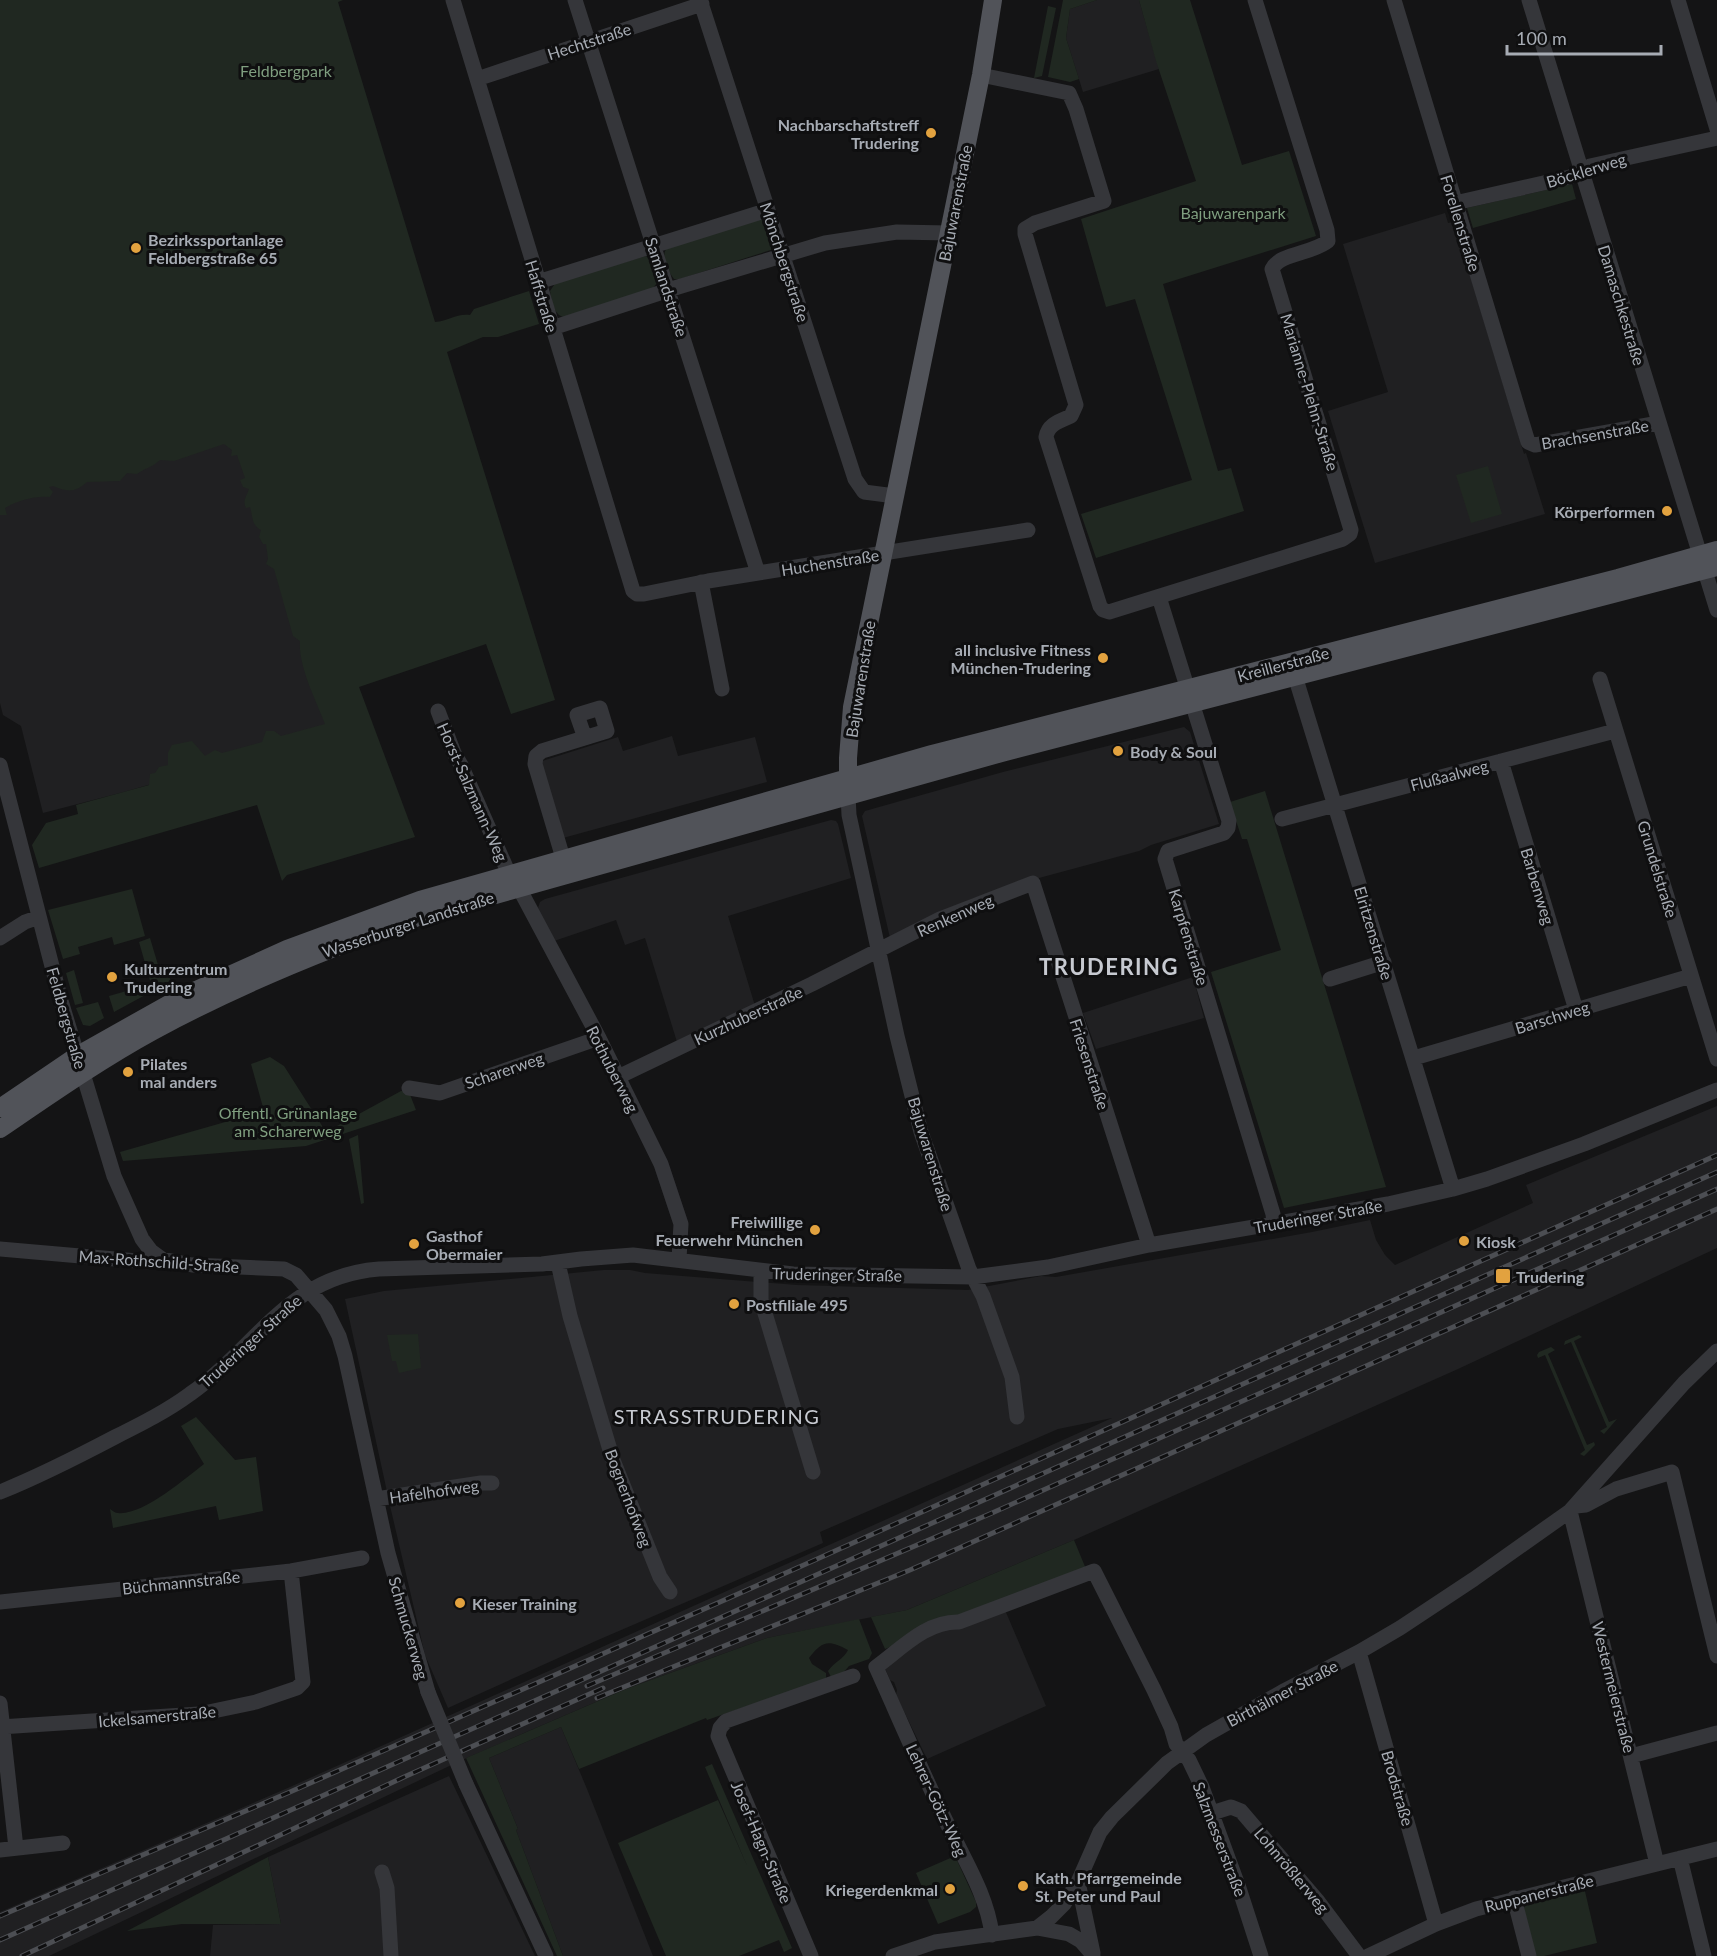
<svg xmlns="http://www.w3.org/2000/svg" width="1717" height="1956" font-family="Lato,sans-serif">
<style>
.built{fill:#202022}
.green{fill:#202821}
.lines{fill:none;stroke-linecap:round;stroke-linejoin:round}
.minor{stroke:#35363a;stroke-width:15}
.major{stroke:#515359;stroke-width:18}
.rail-casing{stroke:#4c4e53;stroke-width:5}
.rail{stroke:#0f0f10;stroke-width:3;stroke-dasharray:9;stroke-linecap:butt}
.minor-bridge{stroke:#35363a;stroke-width:15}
.poi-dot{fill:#e2a23f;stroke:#0f0f10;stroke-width:2}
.labels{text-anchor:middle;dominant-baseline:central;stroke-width:6;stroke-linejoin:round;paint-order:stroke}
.street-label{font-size:16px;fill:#a7acb4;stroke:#0f0f10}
.park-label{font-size:16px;fill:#7f9e7f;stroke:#0f0f10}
.poi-label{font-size:16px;font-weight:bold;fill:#a7acb4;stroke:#0f0f10;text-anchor:start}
.quarter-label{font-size:20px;letter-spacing:1.5px;fill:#c7cad1;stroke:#0f0f10}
.district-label{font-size:22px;font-weight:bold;letter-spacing:1.5px;fill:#c7cad1;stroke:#0f0f10}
</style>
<rect width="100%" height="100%" fill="#141415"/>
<path class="built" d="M1097,0H1139L1159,69L1083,92L1066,38L1070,9Z
M1445,213L1448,223L1454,222L1524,454L1526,453L1545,514L1375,563L1328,411L1388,392L1343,244Z
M228,411L334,731L124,792L43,813L21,726L3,715L0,703V496L213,424Z
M1184,727L1190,732L1219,824L1151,845L1139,851L1039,878L971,899L890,938L862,816L865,811L1003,772Z
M672,736L678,756L755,737L767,782L563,838L539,762L618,737L623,751Z
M831,820L836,821L838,824L851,878L728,916L755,1006L677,1042L645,938L625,945L616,920L554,941L540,915L538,908L540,902L545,899Z
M1193,977L1204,1018L1096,1049L1083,1013Z
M1717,1106V1248L1458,1369L1074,1540L907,1610L767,1638L626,1689L462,1760L49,1956H0V1912L290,1787L1112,1418L1058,1429L820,1532L823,1543L598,1640L448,1708L425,1655L391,1510L345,1299L384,1291L604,1270H630L645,1273L797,1285L968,1290L1041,1276L1056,1277L1312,1232L1370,1220L1376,1240L1385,1255L1395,1265L1533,1203L1526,1185Z
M1005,1610L1046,1706L927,1759L896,1695L897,1690L894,1682L890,1680L884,1666L930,1635Z
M561,1727L587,1789L653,1956H563L516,1830L518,1829L489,1758Z
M449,1776L535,1956H210L213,1925L281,1924L268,1857Z"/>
<path class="green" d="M0,0H343L338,2L435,322C449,321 457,313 470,315L474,309L529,291L539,324L498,337H483L447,352L555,700L511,714L486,644L359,687L415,837L287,875L282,881L257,805L39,868L32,845L46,823L78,814L76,805L149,785L150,774L155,773L159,767L168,765V753L172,745L192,741L205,756L215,750L222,753L262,742L266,731H274L281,736L325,724C316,700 298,666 300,641L293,636L274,569L266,564L268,559L266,544H263L259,537L261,530C251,525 253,516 250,507L246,508C242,500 247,496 249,489L243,487L240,480L245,478L237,455L231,456L232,450L224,444L174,461L160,460C153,467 145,468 137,474L127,473L120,481L87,482C75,493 67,492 53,486L49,487L53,492L50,497C33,496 20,500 5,508L7,515H0Z
M1063,0H1097L1070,9L1066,38L1079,79L1070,82L1048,77Z
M1139,0H1190L1242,165L1289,151L1316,236L1163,284L1218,471L1231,468L1244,511L1096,558L1081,514L1192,480L1135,299L1106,307L1081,219L1196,181L1156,61Z
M1048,6L1056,8L1042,76L1034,78Z
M1572,184L1576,199L1473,228L1467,208Z
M764,216L774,249L680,279H674C668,271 661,258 666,249Z
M646,256L650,259L657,283L653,288L564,317C553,315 552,300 550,291L556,282Z
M1488,466L1502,514L1471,523L1456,475Z
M1265,791L1386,1187L1284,1208L1211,972L1281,950L1247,839H1242L1230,802Z
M132,889L145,936L114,945L112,937L78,947L80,954L63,959L48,910Z
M150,938L161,975L168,974L171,981L114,1012L109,996L151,984L139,942Z
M74,970L83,1003L75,1005L66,973Z
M98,1002L104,1018L90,1026L83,1025L76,1008Z
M270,1057L284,1066L326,1132L401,1091L409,1092L416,1110L306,1146L123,1161L120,1152L264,1111L251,1064Z
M358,1135L364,1203L361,1204L349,1139Z
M418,1334L421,1368L399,1373L396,1361H392L387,1335Z
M1579,1335L1582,1337L1574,1341L1609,1422L1617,1419L1604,1434L1600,1431L1607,1427L1571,1342L1564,1345L1565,1341Z
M1551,1347L1555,1350L1548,1354L1587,1445L1594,1442L1595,1445L1584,1456L1580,1454L1585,1450L1545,1355L1538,1358L1537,1355L1539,1352Z
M196,1417L235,1460L256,1457L263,1511L219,1520L216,1506L113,1528L110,1509C113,1511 115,1513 118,1513C142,1516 186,1478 204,1464L181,1426Z
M1074,1540L1086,1569L885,1649L871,1617L907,1610Z
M859,1619L872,1653L869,1659L849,1666L843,1673L831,1677L828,1671C834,1662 844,1659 848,1650C828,1639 822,1641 809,1658L812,1664L826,1673V1679L707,1720L706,1718L579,1769L561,1727L489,1758L518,1829L516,1830L563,1956H557L466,1758L626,1689L767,1638Z
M712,1764L792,1948L784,1952L779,1940L739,1956H666L618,1843L718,1800L748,1868L705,1767Z
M955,1856L976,1902V1907L970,1912L938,1924L916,1873Z
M268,1857L281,1924H182L127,1931Z
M1584,1887L1597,1943L1544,1956H1536L1524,1909L1525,1904Z"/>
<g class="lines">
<path class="minor" d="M453,0L633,591L637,594H644L708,581L1028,530
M575,0L758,573
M700,0L855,479L864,492L895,496
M1394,0L1528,442L1535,445L1659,423
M1529,0L1717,610
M1678,0L1717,129
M981,75L1069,93L1076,109L1104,201L1035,223L1025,229V234L1076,405L1071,416C1060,421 1048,424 1046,437L1100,606L1103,610L1109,612L1343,539L1350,534L1351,530L1272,269C1280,253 1312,254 1328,241L1327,230L1255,0
M477,79L702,4
M1455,203L1570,177L1590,166L1717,138
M538,282L768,210
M552,328L678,287L825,243L897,232L949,233
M701,582L722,689
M1159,597L1229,821L1228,828L1224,833L1168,851L1165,859L1273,1214L1274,1224
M1295,676L1453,1189
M1600,679L1717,1059
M438,711L454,753L461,765L509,874
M1501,761L1576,1010
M0,765L61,1001L114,1176L142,1239L151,1251L162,1259
M848,795L849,815L897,1036L921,1132L969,1269L983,1296L1012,1377L1017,1417
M1282,819L1615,731
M563,858L535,764L536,756L542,751L607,731L600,708L577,715L585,738
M519,888L599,1038L661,1164L681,1224L679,1259
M0,938L25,922L39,917
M1330,979L1384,962
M1414,1058L1691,976
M618,1077L812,984L940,919L1033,883L1149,1245
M409,1088L440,1093L599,1038
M0,1249L149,1262L162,1259L192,1265L284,1269L296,1275L326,1310L339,1336L345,1356L388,1553L428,1692
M558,1263L570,1316L613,1460L660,1577L670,1592
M761,1272V1300L813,1472
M0,1492C40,1476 77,1457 115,1437C141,1424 167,1411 190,1394C257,1347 288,1276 379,1269L542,1264L581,1259L633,1255L793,1274L973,1277L1048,1267L1149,1245L1388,1204L1453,1189L1487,1179L1584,1144L1717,1090
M376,1499L481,1483H492
M1576,1506L1586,1505L1616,1489L1672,1472L1717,1656
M1570,1511L1657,1864
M0,1602L291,1571L362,1558
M1359,1652L1436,1924
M0,1703L16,1848
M0,1727L199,1714L256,1702L297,1688L303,1682L291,1571
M1631,1756L1717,1733
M466,1784L546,1956
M1212,1813L1231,1807L1241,1811L1317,1900L1359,1956
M0,1850L63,1843
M1680,1858L1704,1956
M382,1872L387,1888L391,1956
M1078,1882L1093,1953
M1514,1898L1529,1956
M1037,1928L1051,1917L1064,1904L1078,1882L1100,1832L1112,1817L1167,1763L1206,1735L1282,1692L1359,1652L1400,1628L1474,1579L1570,1511L1684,1383L1717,1351
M992,1935C987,1894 963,1858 946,1821C921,1770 899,1718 876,1667C901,1649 926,1621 959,1622L1094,1571L1154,1690L1171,1727L1176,1744L1189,1760L1202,1787L1238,1885L1261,1956
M811,1956L718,1736L720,1728L726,1721L853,1676
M893,1956L935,1942L1037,1928L1069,1934L1081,1941L1093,1955
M1368,1956L1436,1924L1476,1909L1717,1849"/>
<path class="major" d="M848,787V758L852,707L981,75L993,0
M0,1108L78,1055L183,996L287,949L420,900L932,754L1618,578L1717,550
M0,1129C50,1095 100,1060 153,1031C240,984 331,947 424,915L1005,752L1717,567"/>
<g class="rail-casing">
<path id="rail" d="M587,1686L992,1513L1717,1189
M597,1698L910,1570L1717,1209
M0,1916L290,1792L806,1564L1717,1155
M0,1940L1717,1172
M22,1956L404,1777L603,1688"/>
</g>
<use href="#rail" class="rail"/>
<path class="minor-bridge" d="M428,1692L466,1784"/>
</g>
<g class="poi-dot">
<circle cx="931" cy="133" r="6"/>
<circle cx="136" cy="248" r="6"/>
<circle cx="1667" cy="511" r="6"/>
<circle cx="1103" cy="658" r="6"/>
<circle cx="1118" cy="751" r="6"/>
<circle cx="112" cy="977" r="6"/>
<circle cx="128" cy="1072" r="6"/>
<circle cx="815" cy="1230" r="6"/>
<circle cx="1464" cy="1241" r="6"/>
<circle cx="414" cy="1244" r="6"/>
<rect x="1495" y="1268" width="16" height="16" rx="3"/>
<circle cx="734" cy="1304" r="6"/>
<circle cx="460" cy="1603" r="6"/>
<circle cx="1023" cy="1886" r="6"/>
<circle cx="950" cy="1889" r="6"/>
</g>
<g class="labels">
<g class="street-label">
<text transform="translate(589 41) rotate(-18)">Hechtstraße</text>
<text transform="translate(1586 170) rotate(-17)">Böcklerweg</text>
<text transform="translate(955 203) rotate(-79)">Bajuwarenstraße</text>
<text transform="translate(1461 223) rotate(73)">Forellenstraße</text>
<text transform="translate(785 262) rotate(72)">Mönchbergstraße</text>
<text transform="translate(667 287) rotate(72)">Samlandstraße</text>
<text transform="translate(542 296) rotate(73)">Haffstraße</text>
<text transform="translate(1622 305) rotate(73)">Damaschkestraße</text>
<text transform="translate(1310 392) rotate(73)">Marianne-Plehn-Straße</text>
<text transform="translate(1595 434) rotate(-10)">Brachsenstraße</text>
<text transform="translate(830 562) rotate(-9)">Huchenstraße</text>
<text transform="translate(1283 664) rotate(-15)">Kreillerstraße</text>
<text transform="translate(860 679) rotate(-81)">Bajuwarenstraße</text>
<text transform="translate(1449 775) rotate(-15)">Flußaalweg</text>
<text transform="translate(473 792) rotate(66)">Horst-Salzmann-Weg</text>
<text transform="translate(1658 869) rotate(73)">Grundelstraße</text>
<text transform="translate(1538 886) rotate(73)">Barbenweg</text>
<text transform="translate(955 915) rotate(-24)">Renkenweg</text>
<text transform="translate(408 924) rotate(-18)">Wasserburger Landstraße</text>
<text transform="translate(1374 933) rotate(73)">Elritzenstraße</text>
<text transform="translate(1189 937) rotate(73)">Karpfenstraße</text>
<text transform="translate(748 1015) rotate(-25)">Kurzhuberstraße</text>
<text transform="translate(1552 1017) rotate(-17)">Barschweg</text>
<text transform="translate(67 1018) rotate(74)">Feldbergstraße</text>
<text transform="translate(1090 1064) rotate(72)">Friesenstraße</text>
<text transform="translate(613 1069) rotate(63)">Rothuberweg</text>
<text transform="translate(504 1070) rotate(-19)">Scharerweg</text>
<text transform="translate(931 1154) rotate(73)">Bajuwarenstraße</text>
<text transform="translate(1318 1216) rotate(-10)">Truderinger Straße</text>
<text transform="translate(159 1261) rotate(4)">Max-Rothschild-Straße</text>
<text transform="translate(837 1274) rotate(1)">Truderinger Straße</text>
<text transform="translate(250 1341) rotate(-42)">Truderinger Straße</text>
<text transform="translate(434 1491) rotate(-8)">Hafelhofweg</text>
<text transform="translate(629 1498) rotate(69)">Bognerhofweg</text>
<text transform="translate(181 1582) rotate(-6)">Büchmannstraße</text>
<text transform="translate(409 1628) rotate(74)">Schmuckerweg</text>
<text transform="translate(1614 1687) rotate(76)">Westermeierstraße</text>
<text transform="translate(1282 1693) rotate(-28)">Birthälmer Straße</text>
<text transform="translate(157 1716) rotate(-5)">Ickelsamerstraße</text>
<text transform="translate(1398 1788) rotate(74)">Brodstraße</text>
<text transform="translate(937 1800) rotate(65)">Lehrer-Götz-Weg</text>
<text transform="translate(1220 1839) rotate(69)">Salzmesserstraße</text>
<text transform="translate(762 1842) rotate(67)">Josef-Hagn-Straße</text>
<text transform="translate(1292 1870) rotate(50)">Lohnrößlerweg</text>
<text transform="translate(1539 1893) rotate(-14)">Ruppanerstraße</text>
</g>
<g class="park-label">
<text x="286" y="70">Feldbergpark</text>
<text x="1233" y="212">Bajuwarenpark</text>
<text x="288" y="1112">Offentl. Grünanlage<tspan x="288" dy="18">am Scharerweg</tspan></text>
</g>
<g class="poi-label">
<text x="919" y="124" text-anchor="end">Nachbarschaftstreff<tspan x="919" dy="18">Trudering</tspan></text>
<text x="148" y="239">Bezirkssportanlage<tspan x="148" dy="18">Feldbergstraße 65</tspan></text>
<text x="1655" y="511" text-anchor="end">Körperformen</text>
<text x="1091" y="649" text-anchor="end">all inclusive Fitness<tspan x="1091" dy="18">München-Trudering</tspan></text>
<text x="1130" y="751">Body &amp; Soul</text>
<text x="124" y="968">Kulturzentrum<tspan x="124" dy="18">Trudering</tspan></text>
<text x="140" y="1063">Pilates<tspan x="140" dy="18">mal anders</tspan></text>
<text x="803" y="1221" text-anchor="end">Freiwillige<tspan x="803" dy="18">Feuerwehr München</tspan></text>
<text x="426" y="1235">Gasthof<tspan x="426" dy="18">Obermaier</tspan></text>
<text x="1476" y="1241">Kiosk</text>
<text x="1516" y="1276">Trudering</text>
<text x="746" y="1304">Postfiliale 495</text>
<text x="472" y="1603">Kieser Training</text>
<text x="1035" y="1877">Kath. Pfarrgemeinde<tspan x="1035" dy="18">St. Peter und Paul</tspan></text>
<text x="938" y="1889" text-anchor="end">Kriegerdenkmal</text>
</g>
<g class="quarter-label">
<text x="717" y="1416">STRASSTRUDERING</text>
</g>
<g class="district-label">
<text x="1109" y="966">TRUDERING</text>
</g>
</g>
<path d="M1507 45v9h154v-9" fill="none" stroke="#a7acb4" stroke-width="3"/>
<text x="1516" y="45" font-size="18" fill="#a7acb4" stroke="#0f0f10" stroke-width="4.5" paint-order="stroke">100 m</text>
</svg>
